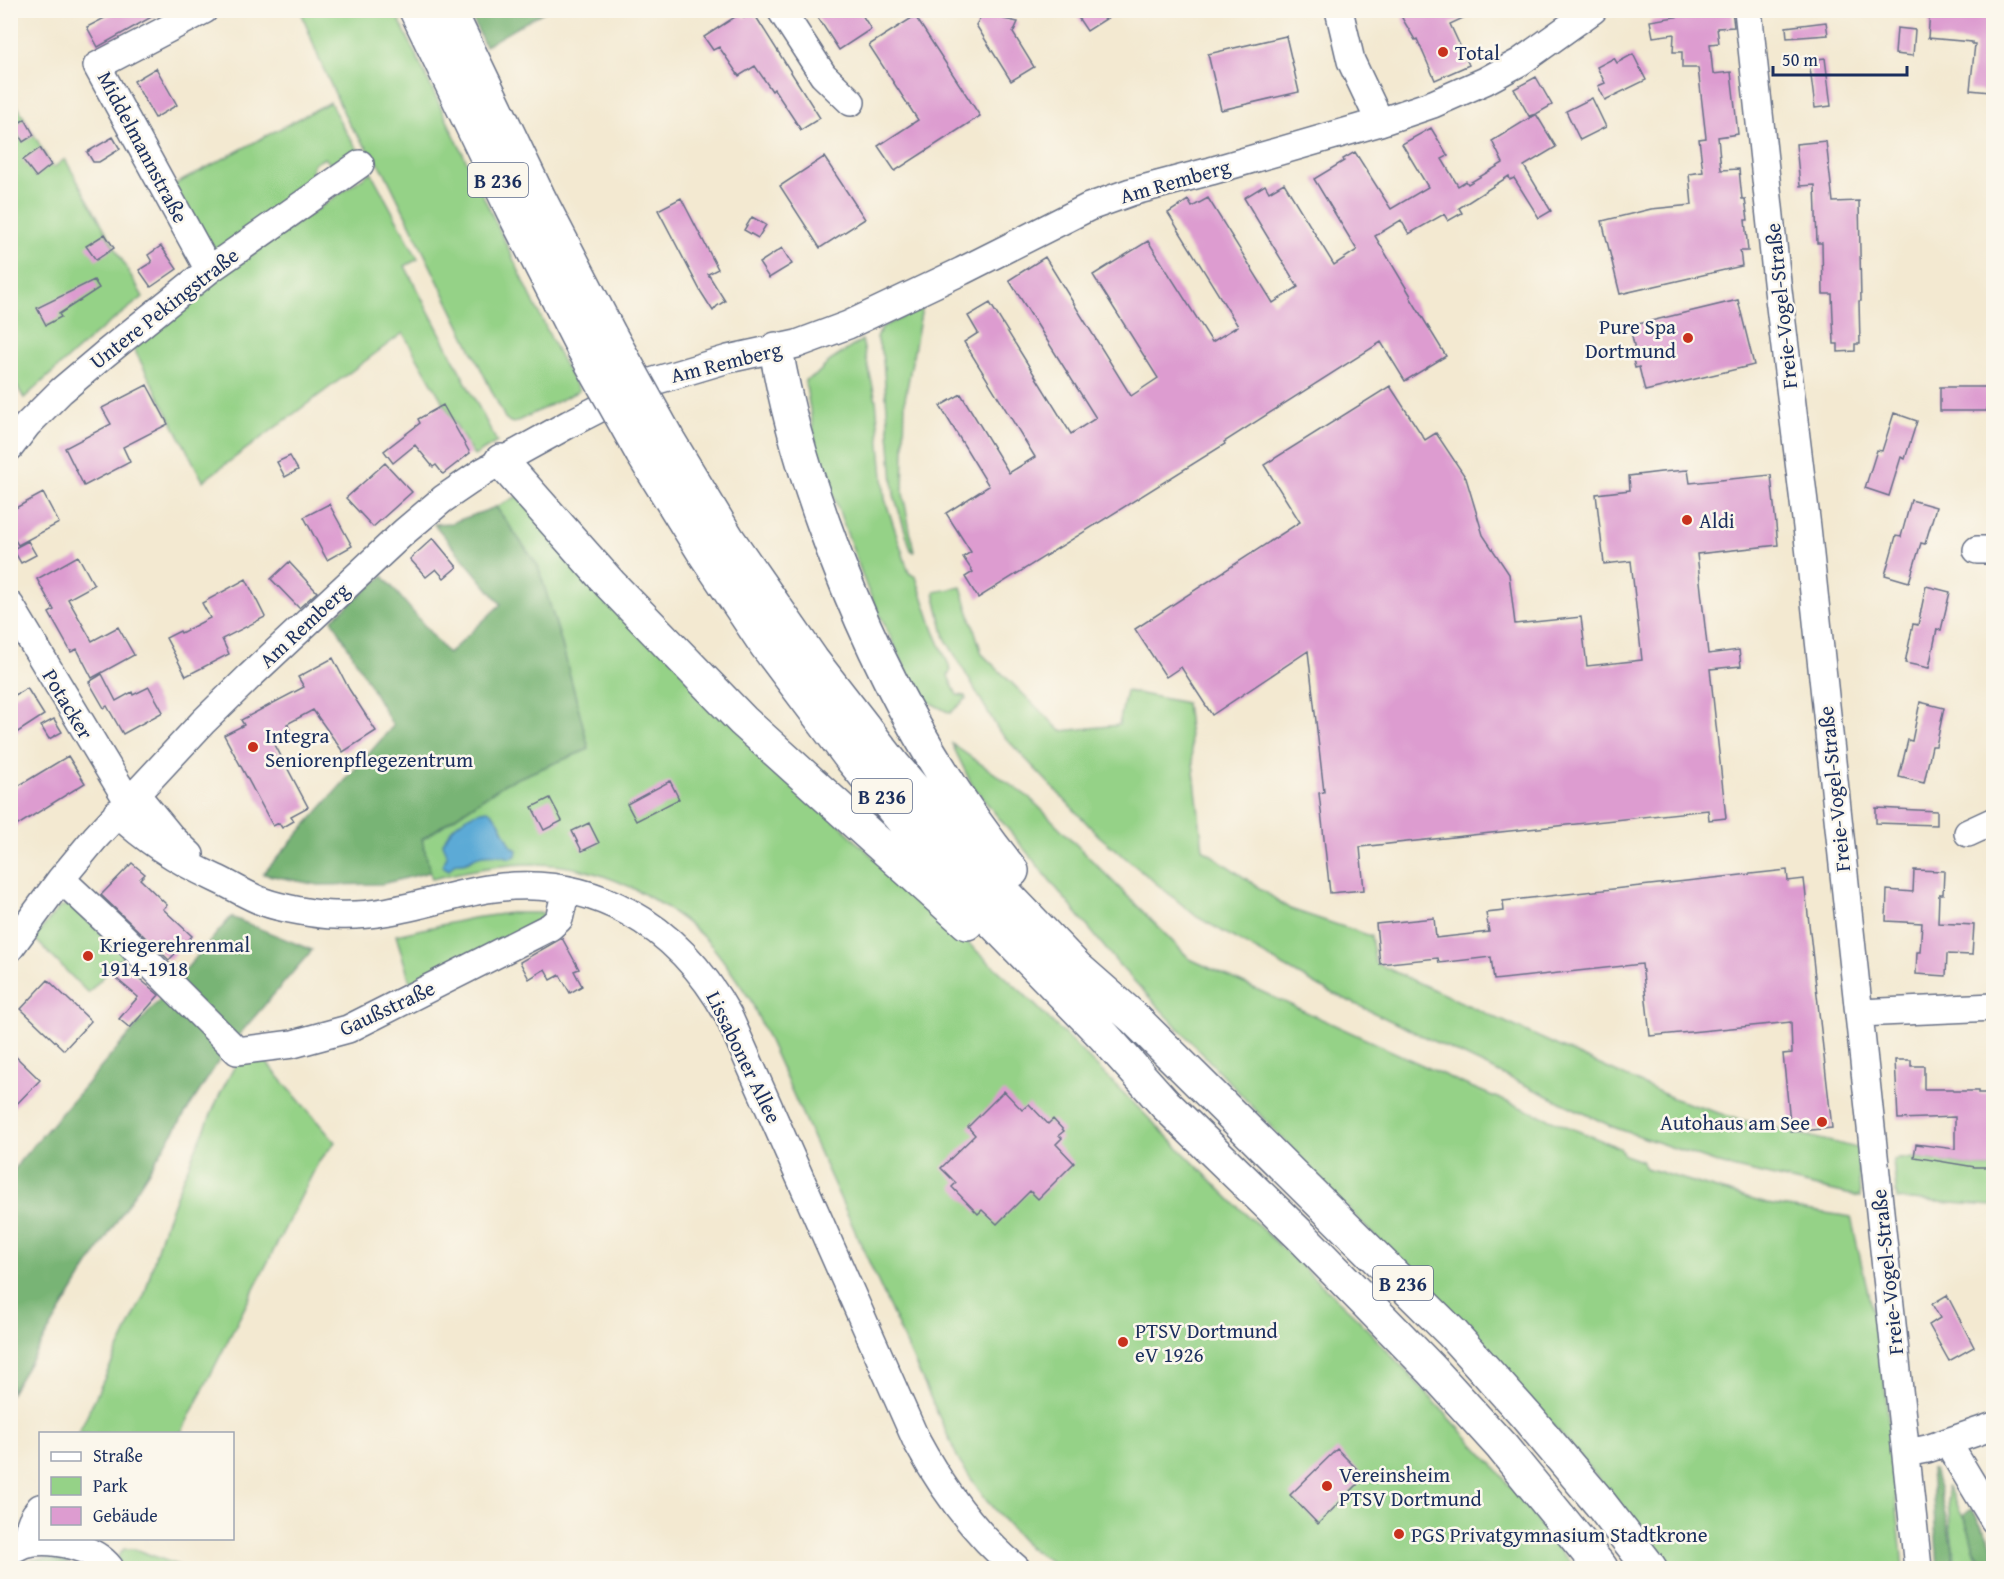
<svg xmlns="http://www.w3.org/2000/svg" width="2004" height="1579" font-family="'Gentium Book Plus',serif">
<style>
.green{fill:#95d287;stroke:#588072;stroke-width:1.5}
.forest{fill:#78b474;stroke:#4a7269;stroke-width:1.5}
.water{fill:#5caad6;stroke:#3c6c9a;stroke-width:1.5}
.building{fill:#dd9cd0}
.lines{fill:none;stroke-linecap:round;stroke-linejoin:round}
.minor-casing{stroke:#677086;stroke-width:30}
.highway-casing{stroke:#677086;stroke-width:36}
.minor{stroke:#fff;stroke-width:27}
.highway{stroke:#fff;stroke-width:33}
.highway-bridge-casing{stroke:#677086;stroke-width:36;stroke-linecap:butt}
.highway-bridge{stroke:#fff;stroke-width:33}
.poi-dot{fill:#c8321e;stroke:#fbf7ec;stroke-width:2}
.labels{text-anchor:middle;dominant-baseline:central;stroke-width:5;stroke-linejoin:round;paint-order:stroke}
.shield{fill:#fbf7ec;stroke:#5e6b89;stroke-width:1.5}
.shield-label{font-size:20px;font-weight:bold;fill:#1b2f5e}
.poi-label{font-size:21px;fill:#1b2f5e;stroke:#fbf7ec;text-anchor:start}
.street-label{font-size:21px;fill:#1b2f5e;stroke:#fbf7ec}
</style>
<rect width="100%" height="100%" fill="#fbf7ec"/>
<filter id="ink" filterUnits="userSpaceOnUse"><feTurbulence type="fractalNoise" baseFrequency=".0167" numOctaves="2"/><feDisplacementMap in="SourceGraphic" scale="12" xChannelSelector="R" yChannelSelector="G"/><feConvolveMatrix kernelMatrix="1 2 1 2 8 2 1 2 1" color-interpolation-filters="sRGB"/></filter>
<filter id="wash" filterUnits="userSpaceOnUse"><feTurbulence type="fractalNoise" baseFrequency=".008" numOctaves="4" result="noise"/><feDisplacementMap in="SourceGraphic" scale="24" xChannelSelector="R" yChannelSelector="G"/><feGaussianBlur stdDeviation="1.35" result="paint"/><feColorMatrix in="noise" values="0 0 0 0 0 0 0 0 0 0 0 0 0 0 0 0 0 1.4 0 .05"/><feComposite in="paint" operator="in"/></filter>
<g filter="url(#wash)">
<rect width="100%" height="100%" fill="#f3e9d1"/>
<path class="green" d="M301,11H395L558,353L579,391L514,423L510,422L505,418L384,171L349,124L319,59Z
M10,93L53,168L65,159L143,297L94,335L24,398L10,374Z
M330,102L342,126L363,157L333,167L325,158L313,164L311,181L223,251L206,249L172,186Z
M371,172L418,259L405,266L497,442L474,456L403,333L203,481L133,347L220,277Z
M922,308L905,399L903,493L914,552L911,550L894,495L883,359L877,337L882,327Z
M862,340L876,400L885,499L909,573L916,577L934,631L951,670L948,676L957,695L965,696L966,699L950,713L919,697L867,588L817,451L805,380L815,376L830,361Z
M518,496L859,844L1023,993L1233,1202L1357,1318L1494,1466L1574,1568H1061L1029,1548L986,1500L960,1463L750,999C737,981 725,961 710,944C695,927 675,913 656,901C579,854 516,858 432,879L422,840L506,783L589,749L561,641L538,566L496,507Z
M961,587L982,654L1061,731L1119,725L1126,691L1186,703L1203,849L1290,909L1371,936L1375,963L1675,1099L1737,1119L1857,1148L1860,1197L1723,1165L1613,1127L1322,988L1197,917L1099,836L999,731L945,638L934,592Z
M952,744L1030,798L1190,959L1466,1085L1620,1148L1624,1155L1641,1161L1646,1168L1767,1204L1851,1217L1882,1356L1903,1568H1670L1625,1511L1566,1440L1119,965L972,785Z
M66,905H72L124,955L88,993L34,938L59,908Z
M510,913H552L413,992L396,935L473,918Z
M260,1055L335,1142L318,1163L181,1433L78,1434L145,1293L161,1235L183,1178L220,1094L240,1056Z
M1914,1157L1975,1167H1993V1206L1897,1199L1893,1160Z
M1947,1485L1967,1524L1976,1555L1991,1568H1956L1950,1526Z
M124,1549H135L185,1568H120L118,1556Z"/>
<path class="forest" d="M469,11H545L485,46Z
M496,507L538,566L561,641L589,749L506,783L422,839L430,872L382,884L318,885L263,874L393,726L332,619L383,576L448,654L501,604L434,524L451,523Z
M231,917L312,950L225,1051L85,1271L11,1393L10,1177L20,1161Z
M1931,1469L1935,1472L1948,1526L1955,1568H1938Z
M1972,1509L1993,1545V1568C1971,1559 1973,1535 1963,1515Z
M48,1558L70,1562L56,1568H11V1566L22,1561Z"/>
<path class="water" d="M488,810L493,814L499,822L512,847L517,850L516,856L510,858C500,854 484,853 474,858C467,862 464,864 455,863L449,870L442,866L447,856L443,843C450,826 469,812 488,810Z"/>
<g id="blocks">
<path class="building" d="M120,10H164L98,47L87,27Z
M813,10H859L871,29L839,50Z
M1073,10H1120L1087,31Z
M1412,10H1480L1450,24L1469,65L1435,80L1417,39L1415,40L1402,18Z
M1699,10H1732L1734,27L1717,28L1719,43L1710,44L1713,74L1731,72L1738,134L1718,137L1721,170L1739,169L1742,199H1745L1748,220H1745L1748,251H1740L1742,266L1620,294L1602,221L1651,209L1692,205L1689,174L1703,172L1699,139L1706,138L1698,68H1682V52H1673L1674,34L1653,37L1650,21L1699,13Z
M1930,10H1966L1975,11V14L1994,15V54L1990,92L1970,90L1975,44H1972V42L1928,38Z
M999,11L1004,19L1018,22L1013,33L1034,67L1011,81L976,25L980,18L983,16H990Z
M753,12L820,118L801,130L774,89L772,91L755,66L739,76L719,47L713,50L704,37L741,13L744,18Z
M915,16L980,116L895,171L878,146L918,120L869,45Z
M1826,22L1828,35L1787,38L1786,27Z
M1897,28L1915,30L1913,56L1895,54Z
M1286,36L1299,92L1221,110L1208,54Z
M1633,54L1646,80L1605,100L1598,86L1605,83L1597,67L1614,58L1617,63Z
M1825,58L1831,106L1815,108L1809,60Z
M156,68L177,105L155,118L134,81Z
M1536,77L1552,105L1536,114L1556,147L1524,166L1551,211L1539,218L1514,178L1510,180L1509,176L1459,208L1462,213L1448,221L1444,214L1409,234L1401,220L1375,236L1411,296L1410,297L1446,356L1405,381L1381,342L1224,442L1225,444L978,598L965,577L973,572L963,557L971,552L946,513L989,486L940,406L961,394L1009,473L1035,457L964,342L978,333L968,316L990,303L1071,434L1096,418L1009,280L1045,257L1131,396L1158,378L1093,275L1148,241L1212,342L1238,326L1168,213L1188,200L1192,207L1208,198L1273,303L1298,287L1244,198L1265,185L1269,192L1284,183L1334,265L1357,250L1314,179L1344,161L1343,159L1355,152L1391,209L1428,187L1402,144L1431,128L1448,156L1442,159L1458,186L1466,181L1468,184L1503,163L1492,141L1536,114L1529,116L1514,89Z
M1592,98L1606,127L1580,140L1566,111Z
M25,119L34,135L23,142L14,126Z
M113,137L120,149L99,162H93L87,152Z
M1826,141L1833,202L1859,201L1861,301H1859L1860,344H1855V351L1838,352V344H1834L1832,294H1823L1822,243H1817L1815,185L1800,186L1796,144Z
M40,148L51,165L36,177L23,160Z
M824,157L865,219L820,248L780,186Z
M681,198L718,269L708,274L725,301L717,306L713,311L701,292L658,210Z
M752,217L766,225L758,238L744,230Z
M105,234L114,248L96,260L86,246Z
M161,246L177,269L151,287L139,270L152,262L148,255Z
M782,248L792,264L769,278L759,263Z
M94,280L99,288L59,314L61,317L46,325L37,308Z
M1738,300L1754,365L1645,391L1639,367L1635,368L1631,351L1635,350L1630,326Z
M147,385L168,424L123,447L130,462L84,486L65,448L111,424L102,408Z
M1390,386L1425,440L1436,433L1466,478L1483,535L1509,574L1515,624L1581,617L1587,666L1642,660L1631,561L1604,564L1596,494L1630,490L1629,476L1661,472L1688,470L1690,483L1771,475L1778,545L1697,554L1708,654L1739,650L1741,666L1710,669L1726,818L1709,820L1708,810L1360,847L1364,890L1330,893L1319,793L1324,792L1308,651L1212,715L1181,667L1166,677L1135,629L1300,522L1264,465Z
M1940,387H1987V411H1940Z
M443,405L470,453L443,474L436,465L433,467L415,445L393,463L384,451L420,423L418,419Z
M1894,413L1917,421L1905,459L1901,457L1889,496L1865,488L1877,450L1882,451Z
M290,456L298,470L285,477L277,462Z
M385,463L412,492L373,527L346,498Z
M43,493L59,523L18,545L10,531V511Z
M1911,500L1936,507L1925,544L1921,543L1909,582L1885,575L1896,536L1901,537Z
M329,504L352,546L327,560L304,517Z
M433,538L457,567L444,578L436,569L426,577L410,559Z
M28,541L36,555L21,563L13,549Z
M78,556L94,585L68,599L92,641L118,627L134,655L92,678L77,649L71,652L49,613L54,610L37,579Z
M289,562L317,592L299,608L271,579Z
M246,579L265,617L222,639L229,654L186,676L166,638L180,631L181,633L210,618L202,603Z
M1926,586L1950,592L1941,630L1937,629L1929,668L1905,663L1913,624L1918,625Z
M333,658L349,689L376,731L343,752L313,710L287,724L291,731L273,741L308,807L291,816L294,821L282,828L279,823L273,826L224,735L244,725L241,720L304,687L298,677Z
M102,674L116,701L132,692L133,695L149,687L163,712L123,734L107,706L104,708L89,682Z
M27,688L44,715L10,737V698Z
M1920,702L1944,708L1936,746H1932L1924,783L1899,777L1908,740L1912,741Z
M54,719L62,732L49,739L41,726Z
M68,756L85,783L10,830V791Z
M670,781L679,799L636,821L627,804Z
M550,798L562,821L544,830L532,807Z
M1876,808L1937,811V825L1876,823Z
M589,823L599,843L582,851L572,831Z
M132,863L145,874L140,879L167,905L163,909L192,936L169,960L101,895Z
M1787,870L1788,881L1804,879L1832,1128L1791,1132L1783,1054L1792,1053L1791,1022L1650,1036L1642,964L1494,980L1491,957L1439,963L1438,958L1380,964L1376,924L1434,918L1436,938L1489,932L1486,913L1504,911L1503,901Z
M1914,870L1944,871L1943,894H1939L1938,923L1974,925L1972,955L1947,954L1946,976L1916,974L1917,952H1920L1922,923L1886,921L1887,890L1913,892Z
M562,938L579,969L574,971L582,986L570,993L560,975L551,980L545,969L529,979L520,962Z
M122,964L159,995L130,1028L119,1019L138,997L112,975Z
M48,980L91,1021L64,1050L21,1009Z
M10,1051L40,1080L10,1111Z
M1895,1060H1911V1066H1924V1089H1953V1091H1978V1093H1994V1167H1975L1914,1157L1916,1144L1955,1149V1117L1898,1119Z
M1004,1091L1022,1110L1029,1104L1048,1124L1053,1119L1064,1131L1059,1135L1062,1138L1056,1144L1074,1163L1038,1199L1030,1191L997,1224L982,1210L978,1214L952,1187L956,1183L941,1168L975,1135L968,1127Z
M1947,1295L1974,1347L1949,1361L1929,1325L1940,1318L1932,1304Z
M1337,1449L1365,1477L1318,1524L1290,1495Z"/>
</g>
</g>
<g filter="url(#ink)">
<use href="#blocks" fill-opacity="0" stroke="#677086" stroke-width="1.5"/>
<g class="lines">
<g class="minor-casing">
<path id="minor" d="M204,10L97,66L209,270
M781,10L823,75L851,102
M1339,10L1351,61L1380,122
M1748,10L1777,282L1807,527L1918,1568
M10,447L27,425L61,391L106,353L209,270L360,164
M1977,550H1994
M10,605L128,801
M135,793L171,837L190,855
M117,813C146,841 178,861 215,878C231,885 247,896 264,902C280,908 318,915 335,915C388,918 436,898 487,889C592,872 678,925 728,1015L917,1442C943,1490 974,1533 1016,1568
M1968,833L1994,821
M61,879L120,934L237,1051L293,1044L348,1029L550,927L559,919L566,890
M10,948L61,879L95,838L203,722L250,676L404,532L443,499L484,471L569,424L651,382L728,359L797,344L848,325L962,271L1089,207L1131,192L1211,171L1380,122L1433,104L1485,81L1520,62L1593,10
M1859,1013L1994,1007
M1947,1442L1994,1520
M1907,1453L1927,1449L1994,1426
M27,1543C27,1530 32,1517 40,1508
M10,1550C16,1548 22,1544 28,1543C54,1538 94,1547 110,1568"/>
</g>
<g class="highway-casing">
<path id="highway" d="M416,10L513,211L583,348
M449,10L539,198L611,337
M776,349C786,409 803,467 824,525C868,649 929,768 1012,871
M667,438L728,539L812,660L895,767L947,828L1000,888L1077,968L1134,1018L1452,1333L1527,1417L1599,1502L1650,1568
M642,453L703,551L766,645L850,757L917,838L988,917L1104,1036L1165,1104L1301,1236L1432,1370L1502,1447L1601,1568
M501,461L610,584L743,721L967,923"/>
</g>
<use href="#minor" class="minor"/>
<use href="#highway" class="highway"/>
<g class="highway-bridge-casing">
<path id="highway-bridge" d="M611,337L667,438
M583,348L642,453"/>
</g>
<use href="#highway-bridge" class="highway-bridge"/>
</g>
</g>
<g class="poi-dot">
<circle cx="1443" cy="52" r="6"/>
<circle cx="1688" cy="338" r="6"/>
<circle cx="1687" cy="520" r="6"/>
<circle cx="253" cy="747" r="6"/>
<circle cx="88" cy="956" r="6"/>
<circle cx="1822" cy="1122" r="6"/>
<circle cx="1123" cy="1342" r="6"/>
<circle cx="1327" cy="1486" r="6"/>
<circle cx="1399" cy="1534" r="6"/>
</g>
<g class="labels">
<g class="shield">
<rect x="468" y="163" width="60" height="34" rx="4.5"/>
<rect x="852" y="779" width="60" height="34" rx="4.5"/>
<rect x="1373" y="1266" width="60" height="34" rx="4.5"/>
</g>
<g class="shield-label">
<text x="498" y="180">B 236</text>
<text x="882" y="796">B 236</text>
<text x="1403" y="1283">B 236</text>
</g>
<g class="poi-label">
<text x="1455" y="52">Total</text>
<text x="1676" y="326" text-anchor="end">Pure Spa<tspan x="1676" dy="24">Dortmund</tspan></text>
<text x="1699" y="520">Aldi</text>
<text x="265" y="735">Integra<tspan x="265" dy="24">Seniorenpflegezentrum</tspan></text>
<text x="100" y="944">Kriegerehrenmal<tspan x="100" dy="24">1914-1918</tspan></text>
<text x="1810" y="1122" text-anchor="end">Autohaus am See</text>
<text x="1135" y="1330">PTSV Dortmund<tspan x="1135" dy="24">eV 1926</tspan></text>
<text x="1339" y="1474">Vereinsheim<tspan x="1339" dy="24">PTSV Dortmund</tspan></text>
<text x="1411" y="1534">PGS Privatgymnasium Stadtkrone</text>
</g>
<g class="street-label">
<text transform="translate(143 147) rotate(62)">Middelmannstraße</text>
<text transform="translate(1175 181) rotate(-16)">Am Remberg</text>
<text transform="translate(1781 306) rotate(-96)">Freie-Vogel-Straße</text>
<text transform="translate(164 308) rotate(-38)">Untere Pekingstraße</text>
<text transform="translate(726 362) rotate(-14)">Am Remberg</text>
<text transform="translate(304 625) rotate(-43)">Am Remberg</text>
<text transform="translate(68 704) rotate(59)">Potacker</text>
<text transform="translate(1834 789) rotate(-96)">Freie-Vogel-Straße</text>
<text transform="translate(387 1008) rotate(-25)">Gaußstraße</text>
<text transform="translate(744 1057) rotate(64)">Lissaboner Allee</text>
<text transform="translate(1887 1272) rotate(-96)">Freie-Vogel-Straße</text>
</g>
</g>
<rect width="2004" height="1579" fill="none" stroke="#fbf7ec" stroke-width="36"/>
<rect x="39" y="1432" width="195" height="108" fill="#fbf7ec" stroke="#a1a7b3" stroke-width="1.5"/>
<rect x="51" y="1452" width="30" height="9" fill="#ffffff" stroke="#a1a7b3" stroke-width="1.5"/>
<text x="93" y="1462" font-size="18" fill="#1b2f5e">Straße</text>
<rect x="51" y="1477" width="30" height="18" fill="#95d287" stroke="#a1a7b3" stroke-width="1.5"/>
<text x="93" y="1492" font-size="18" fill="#1b2f5e">Park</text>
<rect x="51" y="1507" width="30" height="18" fill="#dd9cd0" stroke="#a1a7b3" stroke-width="1.5"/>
<text x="93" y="1522" font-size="18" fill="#1b2f5e">Gebäude</text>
<path d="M1773 66v9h134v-9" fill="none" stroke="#1b2f5e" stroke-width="3"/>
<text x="1782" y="66" font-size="18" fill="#1b2f5e" stroke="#fbf7ec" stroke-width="4.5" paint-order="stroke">50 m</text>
</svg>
